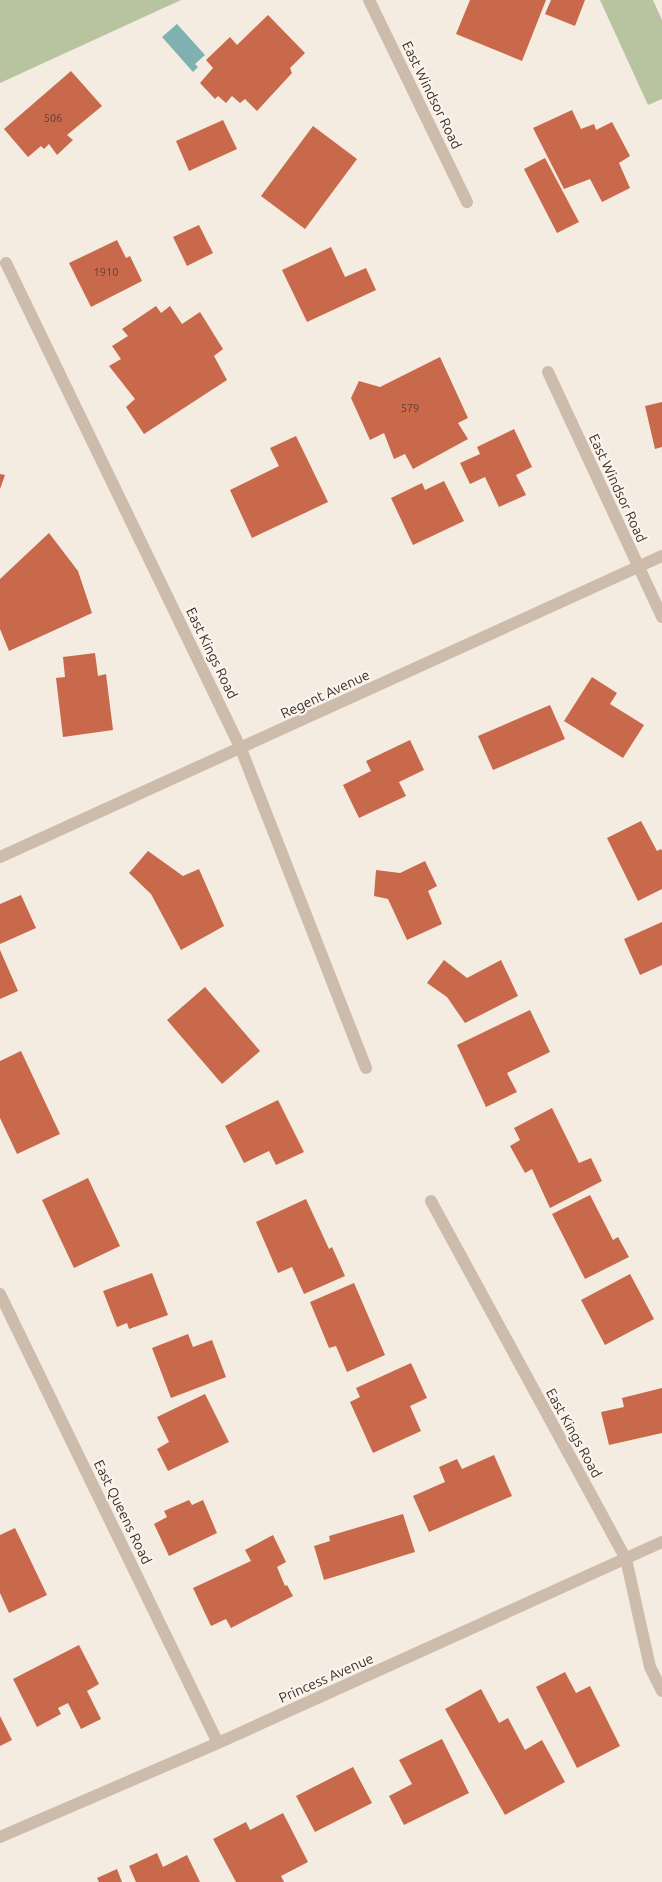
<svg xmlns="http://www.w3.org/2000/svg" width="662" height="1882" font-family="Ubuntu,sans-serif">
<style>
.green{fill:#b8c4a0}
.water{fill:#7fb0b2}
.building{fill:#c8694b}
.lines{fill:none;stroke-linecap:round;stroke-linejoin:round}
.minor{stroke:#cdbbac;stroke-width:12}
.labels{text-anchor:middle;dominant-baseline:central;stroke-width:4.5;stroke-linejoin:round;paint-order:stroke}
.number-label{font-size:11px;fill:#5e3e33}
.street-label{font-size:14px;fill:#3b302b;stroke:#fbf5ee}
</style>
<rect width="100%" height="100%" fill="#f4ebe1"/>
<path class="green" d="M0,0H181L0,83Z
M600,0H653L662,20V99L648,105Z"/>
<path class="water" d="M177,24L205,55L195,64L198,67L193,72L162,37Z"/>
<path class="building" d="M470,0H546L522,61L456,34Z
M551,0H585L575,26L545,14Z
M268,15L305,53L290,68L292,73L257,111L245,99L240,103L232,96L226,103L218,96L215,99L200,83L213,68L206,60L230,37L237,45Z
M71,71L102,106L67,135L73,140L57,155L49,144L44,149L41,146L28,157L4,129Z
M572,110L581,129L594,124L596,130L612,122L630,156L619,163L630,188L602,202L590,179L564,189L533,128Z
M223,120L237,149L189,171L176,141Z
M313,126L357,159L305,229L261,196Z
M545,158L579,222L557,233L524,169Z
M199,225L213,253L187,266L173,237Z
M117,240L126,258L130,256L142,281L91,307L69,263Z
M331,247L345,277L366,268L376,290L307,322L282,270Z
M156,306L161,313L170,306L182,324L200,312L223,349L214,356L227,380L144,434L126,407L135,399L109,366L121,359L112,346L128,336L122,329Z
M440,357L468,418L458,423L468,439L413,469L405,454L394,459L384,433L370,440L351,398L359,381L380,387Z
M662,402V447L655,449L645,406Z
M514,429L532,467L516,475L526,495L499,507L485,477L470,484L460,463L480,454L477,447Z
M296,436L328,502L252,538L230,490L279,466L270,448Z
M0,474L5,475L0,489Z
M444,481L464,521L413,545L391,498L422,483L425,490Z
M49,533L78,571L92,613L9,651L0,629V579Z
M95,653L98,676L106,674L113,730L63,737L56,678L65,677L63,657Z
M592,677L617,693L610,704L644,725L623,758L564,721Z
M550,705L565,739L493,770L478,736Z
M410,740L424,770L399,782L406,796L359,818L343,785L371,771L366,761Z
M641,821L657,851L661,849L662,851V889L638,901L607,838Z
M148,851L183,876L199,869L224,926L181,950L151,894L129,873Z
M425,861L437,886L428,891L442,924L407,940L388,899L374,896L376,870L400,873Z
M21,895L36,928L0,944V904Z
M662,922V965L640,975L624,939Z
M0,950L18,991L0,999Z
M444,960L467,978L501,960L518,996L465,1023L447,997L427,983Z
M205,987L260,1051L222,1084L167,1020Z
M530,1010L550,1052L507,1073L517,1092L486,1107L457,1045Z
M21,1051L60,1134L17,1154L0,1118V1061Z
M278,1100L304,1152L276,1165L269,1151L244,1163L225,1126Z
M552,1108L579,1163L591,1158L602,1181L550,1208L532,1169L525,1173L510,1146L520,1140L514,1128Z
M88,1178L120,1246L74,1268L42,1200Z
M590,1195L613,1240L618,1237L629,1257L585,1279L552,1214Z
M306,1199L329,1249L332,1247L345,1276L304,1294L292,1267L278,1273L256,1222Z
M152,1273L168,1315L129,1329L127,1323L117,1327L103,1291Z
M630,1274L654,1319L605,1345L581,1300Z
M354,1283L385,1355L347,1372L336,1346L329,1348L310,1302Z
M188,1334L193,1347L212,1340L226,1377L171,1398L152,1348Z
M411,1363L427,1398L410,1406L421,1431L373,1453L350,1402L360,1397L356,1388Z
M662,1388V1433L609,1445L601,1412L624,1407L622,1398Z
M205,1394L229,1442L168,1471L157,1449L169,1442L157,1417Z
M494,1455L512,1496L429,1532L413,1496L445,1482L439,1467L457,1459L462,1469Z
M189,1500L192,1505L203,1500L217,1533L169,1556L154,1524L167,1517L164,1511Z
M403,1514L415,1552L324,1580L314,1546L330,1541L329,1536Z
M15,1528L47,1595L9,1613L0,1593V1535Z
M273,1535L286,1562L277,1567L285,1586L287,1585L293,1596L231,1628L226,1619L211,1626L193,1588L251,1561L245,1550Z
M79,1645L99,1684L87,1691L101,1719L81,1729L68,1703L58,1708L61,1714L37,1727L13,1679Z
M565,1672L576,1693L590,1686L620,1746L577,1768L536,1687Z
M481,1689L499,1723L508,1718L525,1750L542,1740L565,1782L505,1815L445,1709Z
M0,1716L12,1740L0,1746Z
M442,1739L469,1793L404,1825L389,1796L412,1784L399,1760Z
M353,1767L372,1803L315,1832L296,1796Z
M283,1813L308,1862L281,1876L284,1882H236L213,1839L246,1822L250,1830Z
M157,1853L163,1867L187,1855L200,1882H136L129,1866Z
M117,1869L122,1882H99L97,1878Z"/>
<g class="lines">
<path class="minor" d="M369,0L467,202
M6,263L241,749L366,1068
M548,372L662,617
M0,857L662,556
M431,1201L626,1559L650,1667L662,1691
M0,1294L218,1743
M0,1837L218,1743L662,1542"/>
</g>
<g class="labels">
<g class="number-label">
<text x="53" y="118">506</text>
<text x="106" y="272">1910</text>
<text x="410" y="408">579</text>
</g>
<g class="street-label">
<text transform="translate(432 95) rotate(64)">East Windsor Road</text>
<text transform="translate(618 488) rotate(65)">East Windsor Road</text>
<text transform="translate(212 653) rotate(64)">East Kings Road</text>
<text transform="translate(325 694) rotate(-25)">Regent Avenue</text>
<text transform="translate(574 1433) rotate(61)">East Kings Road</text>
<text transform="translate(123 1512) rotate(64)">East Queens Road</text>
<text transform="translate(326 1678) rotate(-24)">Princess Avenue</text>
</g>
</g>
</svg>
